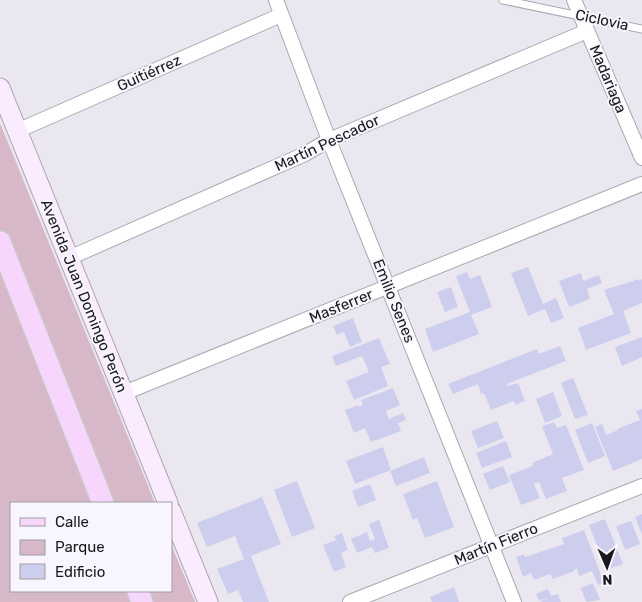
<svg xmlns="http://www.w3.org/2000/svg" width="642" height="602" font-family="Rubik,sans-serif">
<style>
.green{fill:#d6b8c9}
.building{fill:#cdceee}
.lines{fill:none;stroke-linecap:round;stroke-linejoin:round}
.lane-casing{stroke:#aba7b0;stroke-width:9}
.street-casing{stroke:#aba7b0;stroke-width:16}
.secondary-casing{stroke:#aba7b0;stroke-width:21}
.primary-casing{stroke:#c8c8c8;stroke-width:24}
.lane{stroke:#fff;stroke-width:7}
.street{stroke:#fff;stroke-width:14}
.secondary{stroke:#fbebfe;stroke-width:19}
.primary{stroke:#f7d6fc;stroke-width:21}
.labels{text-anchor:middle;dominant-baseline:central;stroke-width:4;stroke-linejoin:round;paint-order:stroke}
.street-label{font-size:15px;fill:#19181b;stroke:#f8f5fe}
</style>
<rect width="100%" height="100%" fill="#ebe7f0"/>
<path class="green" d="M0,123L155,503H11V591H171V544L195,602H0Z"/>
<path class="building" d="M528,267L543,304L556,298L564,318L551,323L545,309L528,316L511,273Z
M467,272L470,279L480,275L492,307L471,315L479,334L433,352L425,329L470,312L456,276Z
M581,273L583,281L599,275L602,283L587,289L590,299L569,307L559,281Z
M639,279V281L642,279V303L623,311L631,333L586,350L578,328L614,314L604,290Z
M451,287L458,307L445,312L437,292Z
M353,318L362,342L350,347L344,332L337,335L333,326Z
M642,337V357L622,366L615,347Z
M379,338L390,364L381,367L388,386L354,400L346,381L369,372L362,356L336,366L332,356Z
M560,346L566,361L507,384L508,386L518,383L525,401L515,405L514,401L491,410L484,393L481,394L478,384L453,394L448,384L537,349L539,354Z
M573,378L588,415L575,419L561,383Z
M393,388L400,405L386,411L389,419L403,413L406,420L398,423L401,431L371,442L365,428L354,433L345,410L359,405V407L363,405L361,400Z
M553,392L562,416L545,423L536,399Z
M642,409V459L613,471L595,427L602,424L606,435L618,430L617,429L640,420L636,411Z
M497,421L504,438L478,448L471,431Z
M554,422L557,428L566,425L584,470L562,478L567,491L546,499L539,482L534,484L540,498L521,505L509,475L533,466L532,463L553,454L542,426Z
M592,423L605,456L588,463L575,430Z
M506,441L512,457L482,468L476,453Z
M383,447L391,470L355,484L346,461Z
M424,457L430,473L396,486L390,471Z
M503,466L510,482L490,490L483,474Z
M297,481L315,528L292,537L274,490Z
M437,481L454,527L425,538L417,518L413,520L403,494Z
M370,484L376,500L358,507L352,491Z
M262,497L281,544L251,556L269,602H243L238,590L228,594L217,569L244,559L235,536L207,547L197,523Z
M642,514V535L635,517Z
M605,519L623,564L606,570L589,525Z
M379,520L389,548L375,553L372,547L357,553L351,539L367,532L370,541L375,539L369,524Z
M631,521L640,544L625,550L616,526Z
M584,530L604,583L598,585L592,571L579,576L577,568L574,570V571L553,579L550,574L534,580L531,573L523,577L516,557L524,554L525,557L564,544L562,538Z
M342,533L348,550L341,553L346,567L334,572L323,545L336,540L334,536Z
M593,583L600,600L586,602L581,588Z
M454,587L459,602H432L430,597Z
M548,589L551,596L558,594L561,602H540L548,597L539,601L536,594Z"/>
<g class="lines">
<g class="lane-casing">
<path id="lane" d="M503,0L642,29"/>
</g>
<g class="street-casing">
<path id="street" d="M276,0L329,140L514,602
M574,0L642,158
M17,131L281,15
M69,258L305,154L329,140L587,31
M124,393L642,184
M350,602L642,486"/>
</g>
<g class="secondary-casing">
<path id="secondary" d="M0,88L168,503
M171,511L208,602"/>
</g>
<g class="primary-casing">
<path id="primary" d="M0,242L103,503
M138,591L142,602"/>
</g>
<use href="#lane" class="lane"/>
<use href="#street" class="street"/>
<use href="#secondary" class="secondary"/>
<use href="#primary" class="primary"/>
</g>
<g class="labels">
<g class="street-label">
<text transform="translate(602 20) rotate(12)">Ciclovia</text>
<text transform="translate(149 73) rotate(-24)">Guitiérrez</text>
<text transform="translate(608 79) rotate(67)">Madariaga</text>
<text transform="translate(327 143) rotate(-25)">Martín Pescador</text>
<text transform="translate(84 296) rotate(68)">Avenida Juan Domingo Perón</text>
<text transform="translate(394 301) rotate(68)">Emilio Senes</text>
<text transform="translate(341 306) rotate(-22)">Masferrer</text>
<text transform="translate(496 544) rotate(-22)">Martín Fierro</text>
</g>
</g>
<rect x="10" y="502" width="162" height="90" fill="#f8f5fe" stroke="#9f9da3"/>
<rect x="20" y="518" width="25" height="8" fill="#f7d6fc" stroke="#9f9da3"/>
<text x="55" y="527" font-size="15" fill="#19181b">Calle</text>
<rect x="20" y="540" width="25" height="15" fill="#d6b8c9" stroke="#9f9da3"/>
<text x="55" y="552" font-size="15" fill="#19181b">Parque</text>
<rect x="20" y="564" width="25" height="15" fill="#cdceee" stroke="#9f9da3"/>
<text x="55" y="577" font-size="15" fill="#19181b">Edificio</text>
<g transform="translate(607 567) rotate(178)" stroke="#f8f5fe" stroke-width="4" paint-order="stroke">
<path d="M0-4L9 19L0 12L-9 19Z" fill="#19181b"/>
<text y="-8" font-size="14" font-weight="bold" text-anchor="middle" fill="#19181b">N</text>
</g>
</svg>
